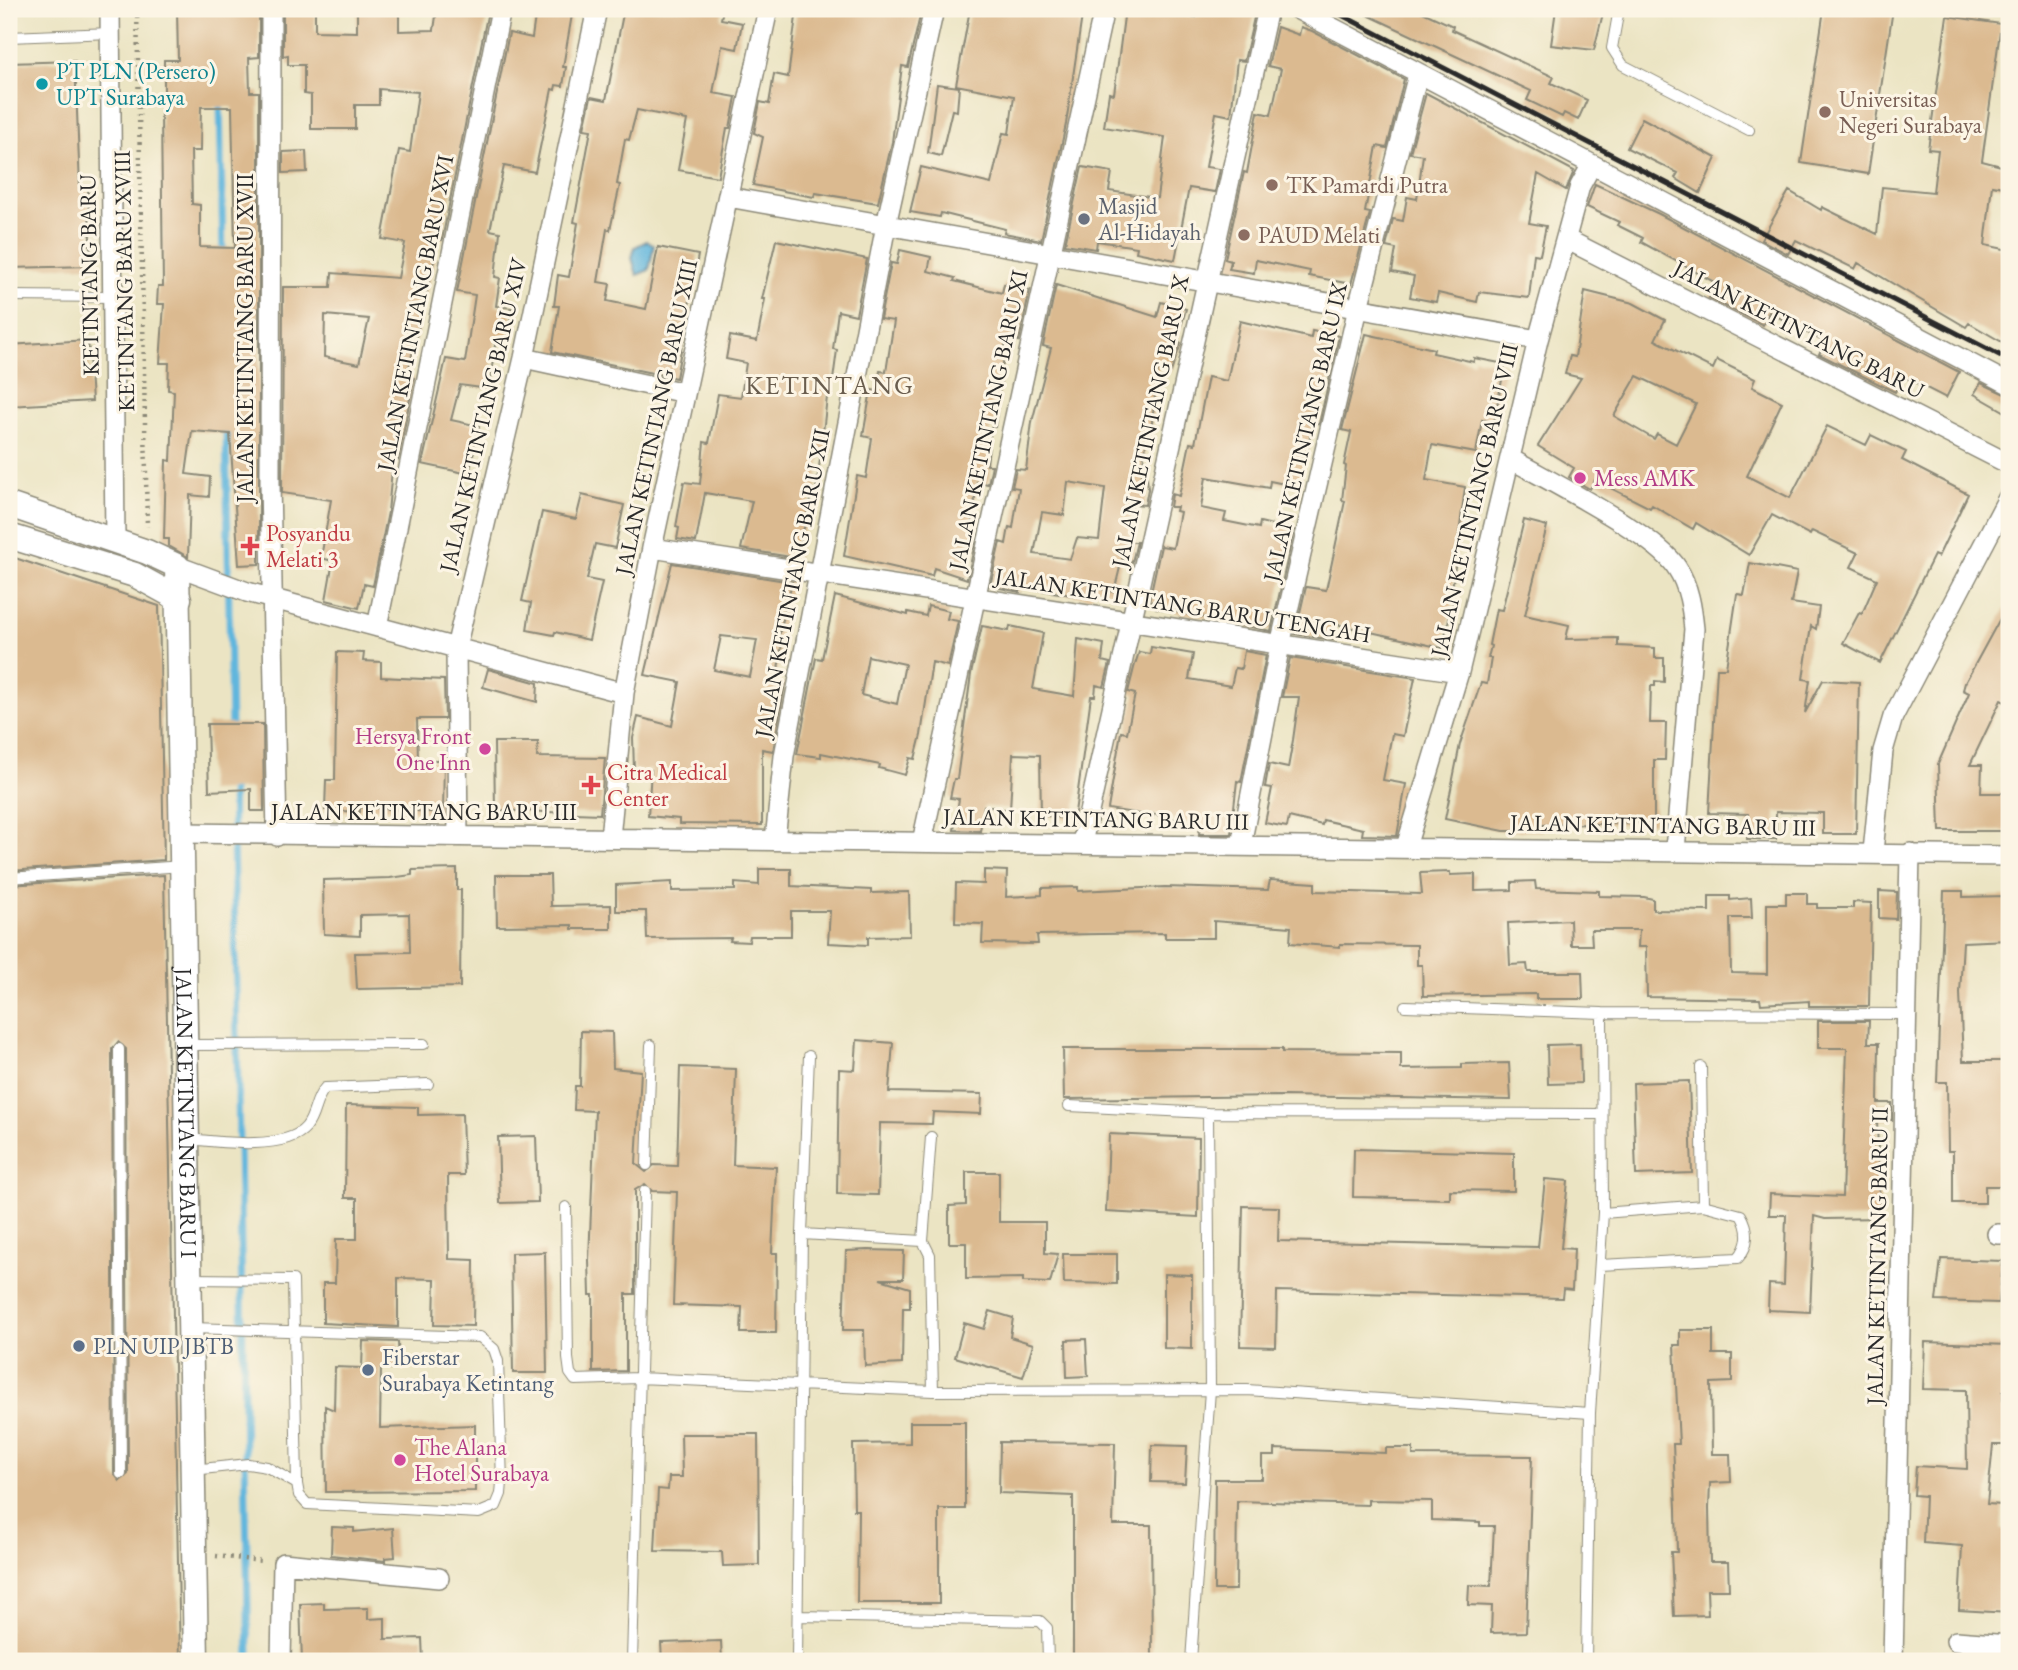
<svg xmlns="http://www.w3.org/2000/svg" width="2018" height="1670" font-family="'EB Garamond',serif">
<style>
.water{fill:#61b6dd;stroke:#467084;stroke-width:2}
.lines{fill:none;stroke-linecap:round;stroke-linejoin:round}
.stream{stroke:#61b6dd;stroke-width:7}
.building{fill:#dbba90;fill-rule:evenodd}
.service-casing{stroke:#8b8877;stroke-width:12}
.minor-casing{stroke:#8b8877;stroke-width:22}
.tertiary-casing{stroke:#8b8877;stroke-width:27}
.path{stroke:#8b8877;stroke-width:4.5;stroke-dasharray:2 5;stroke-linecap:butt}
.service{stroke:#fff;stroke-width:10}
.minor{stroke:#fff;stroke-width:19}
.tertiary{stroke:#fff;stroke-width:24}
.rail{stroke:#2b2b2b;stroke-width:5}
.culture-dot{fill:#0f9aa8;stroke:#fcf5e5;stroke-width:2.5}
.education-dot{fill:#8d6e63;stroke:#fcf5e5;stroke-width:2.5}
.worship-dot{fill:#6b7280;stroke:#fcf5e5;stroke-width:2.5}
.hotel-dot{fill:#d1479c;stroke:#fcf5e5;stroke-width:2.5}
.health-dot{fill:#e0444e;stroke:#fcf5e5;stroke-width:2.5}
.service-dot{fill:#5c6f8a;stroke:#fcf5e5;stroke-width:2.5}
.labels{text-anchor:middle;dominant-baseline:central;stroke-width:6;stroke-linejoin:round;paint-order:stroke}
.culture-label{font-size:23px;fill:#0d838f;stroke:#fcf5e5;text-anchor:start}
.education-label{font-size:23px;fill:#785e54;stroke:#fcf5e5;text-anchor:start}
.worship-label{font-size:23px;fill:#5b616d;stroke:#fcf5e5;text-anchor:start}
.street-label{font-size:23px;fill:#2b2b2b;stroke:#fcf5e5}
.hotel-label{font-size:23px;fill:#b23c85;stroke:#fcf5e5;text-anchor:start}
.health-label{font-size:23px;fill:#be3a42;stroke:#fcf5e5;text-anchor:start}
.service-label{font-size:23px;fill:#4e5e75;stroke:#fcf5e5;text-anchor:start}
.quarter-label{font-size:26px;letter-spacing:2px;fill:#695d4e;stroke:#fcf5e5}
</style>
<rect width="100%" height="100%" fill="#fcf5e5"/>
<filter id="ink" filterUnits="userSpaceOnUse"><feTurbulence type="fractalNoise" baseFrequency=".0143" numOctaves="2"/><feDisplacementMap in="SourceGraphic" scale="14" xChannelSelector="R" yChannelSelector="G"/><feConvolveMatrix kernelMatrix="1 2 1 2 8 2 1 2 1" color-interpolation-filters="sRGB"/></filter>
<filter id="wash" filterUnits="userSpaceOnUse"><feTurbulence type="fractalNoise" baseFrequency=".00686" numOctaves="4" result="noise"/><feDisplacementMap in="SourceGraphic" scale="28" xChannelSelector="R" yChannelSelector="G"/><feGaussianBlur stdDeviation="1.57" result="paint"/><feColorMatrix in="noise" values="0 0 0 0 0 0 0 0 0 0 0 0 0 0 0 0 0 1.4 0 .05"/><feComposite in="paint" operator="in"/></filter>
<g filter="url(#wash)">
<rect width="100%" height="100%" fill="#ebe4c3"/>
<path class="water" d="M647,241L654,245L649,270L637,275L632,258L635,247Z"/>
<g class="lines">
<path class="stream" d="M220,100L223,257
M226,426L231,732
M232,783L249,1661"/>
</g>
<g id="blocks">
<path class="building" d="M177,9H259V57L249,58L250,92H259V564L239,565L230,434L192,431L186,474L210,477L209,497L190,495L188,557L169,546V539H164L166,460L171,461L174,391L168,390L169,363H160L164,304H157L158,286H163L161,113H164V60H178ZM201,107H232L235,248L200,247V205L192,204L191,151H200Z
M283,9H315V31L357,32V9H399V31L434,30L437,9L488,11L442,240L439,239L407,376L414,378L398,460L393,459L388,512L373,586L364,584L359,608L326,600L333,561L321,558L331,500L282,493L283,287H331L332,273L398,278L405,243L382,239L399,150L410,152L418,92L379,89V105H355V129H311V95L304,94V65H288V55L283,56ZM325,315L369,319L359,364L324,357Z
M536,9H573L563,67H566L563,86L556,85L555,90L552,89L535,172L504,166L490,230L500,232L495,277L500,278L496,306L512,308L508,340L496,338L489,389L460,385L451,420L479,426L469,474L422,464L446,359L465,362L475,295L457,292L509,33L532,38Z
M624,9H723L721,19L742,23L737,49L722,46L713,93L736,97L730,128H727L718,177L678,170L687,120L637,110L629,140L625,139L617,184L620,185L610,230L607,229L598,282L610,284L607,301L646,309L658,247L698,255L676,378L552,352L559,306H554L558,275L569,277L578,223L574,222L591,130L584,129L591,97L606,100Z
M797,9H903L921,12L908,67L902,66L892,142L878,203L815,193L814,197L753,185L763,137L754,133L760,102L769,104L774,74L788,77Z
M970,9H1083L1066,124L1041,240L1004,233L1005,229L941,213L940,217L910,212L921,167L991,184L1003,133L1009,134L1014,96L956,85Z
M1125,9H1153L1196,17L1198,9H1256L1244,61L1237,60L1231,116L1216,113L1206,167L1220,169L1215,192L1189,188L1175,260L1136,252L1137,247L1097,241L1096,249L1065,244L1082,167L1112,172L1109,191L1157,198L1165,137L1104,127L1109,93L1114,94Z
M1355,9H1416L1453,26L1452,30L1554,77L1551,83L1587,100L1578,120L1564,113L1562,117L1527,100L1531,91Z
M1556,9H1604L1594,50L1551,45Z
M1824,9H1893L1868,174L1801,163Z
M1947,16L2001,24L1982,161L2009,168V188L1992,185L1985,245L2009,250V346L1969,323L1966,327L1858,263L1855,269L1796,240L1788,254L1761,240L1789,191L1821,210L1822,207L1877,234L1882,187L1933,192L1938,150L1928,149Z
M1277,27L1299,35L1301,27L1312,31L1404,79L1387,148L1377,146L1365,212L1370,213L1351,284L1309,276L1310,271L1256,260L1254,273L1229,269L1231,261L1225,259L1244,172L1247,173L1258,112L1271,115L1281,69L1268,66Z
M75,61L80,188H88L91,266L9,268V63Z
M937,84L959,87L957,111L952,110L941,156L928,153Z
M1426,93L1574,171L1566,190L1538,174L1529,223L1546,226L1540,255L1534,254L1529,298L1479,292L1477,302L1438,293L1436,302L1410,297L1414,276L1392,272L1396,249L1386,247L1393,219L1403,221L1407,197L1417,199L1423,155L1410,153Z
M1642,118L1716,158L1700,193L1675,178L1678,173L1627,148Z
M306,151L307,172L283,173V152Z
M1595,184L1659,214L1959,372L1946,398L1903,376L1895,392L1819,354L1825,342L1769,312L1763,325L1709,298L1718,284L1641,242L1643,238L1617,225L1619,222L1587,207Z
M776,240L867,259L856,315L838,311L833,349L837,350L833,380L829,379L823,433L829,434L826,453L821,452L815,498L811,497L797,558L741,549L752,501L705,493L696,542L677,539L679,528L676,527L684,482L700,484L704,442L709,443L718,394L741,397L746,363L726,359L730,336L757,341L765,299H762Z
M900,250L931,257L928,271L955,278L954,281L1002,293L1004,284L1030,290L1019,341L1006,339L995,427H991L987,465H992L988,484L977,482L971,532L977,534L967,579L934,568L932,576L844,556L857,476L866,478L872,438L863,436L871,390L877,391L880,371L886,372L894,321L880,319L891,263L897,264Z
M1056,285L1157,317L1161,302L1186,309L1177,340L1181,343L1171,372L1158,368L1151,431H1148L1141,476L1147,477L1148,489L1145,505L1132,504L1128,542H1137L1132,562L1122,559L1114,592L1093,587L1091,598L1021,587L1020,592L990,586L1000,542L1006,544L1009,527L1013,528L1019,488L1012,487L1016,469L1026,470L1032,422L1051,348L1043,346ZM1068,482L1105,488L1099,540L1077,538L1070,559L1034,554L1042,512L1064,515Z
M1585,291L1633,303L1665,320L1655,340L1713,369L1717,360L1755,379L1752,387L1782,402L1747,476L1790,498L1827,426L1866,445L1871,435L1906,452L1902,460L1968,494L1938,557L1934,555L1880,663L1843,643L1859,613L1862,614L1877,579L1851,567L1858,553L1812,531L1810,535L1772,515L1749,555L1696,523L1693,529L1652,505L1650,508L1595,480L1590,489L1569,477L1574,468L1538,446L1581,378L1565,374L1570,356L1575,357ZM1637,376L1696,404L1676,444L1657,434L1654,439L1614,416Z
M1240,321L1311,338L1312,331L1339,336L1319,424L1313,423L1299,487L1270,481L1269,488L1206,477L1201,508L1226,513L1224,521L1259,528L1260,522L1294,530L1271,631L1156,608L1157,603L1149,601L1161,546L1173,548L1180,512L1176,511L1177,507H1170L1172,494L1179,496L1190,443L1195,444L1208,377L1227,381Z
M1366,334L1434,349L1433,353L1474,362V358L1505,364L1494,422L1482,420L1476,453L1432,445L1426,480L1465,487L1451,598H1454L1442,648L1335,624L1333,640L1295,634L1306,587L1326,590L1345,501L1342,500L1346,466L1344,465L1351,432L1342,430Z
M88,340L92,401L9,406V345Z
M1981,383L2009,396V414L1974,394Z
M582,495L624,505L615,548L595,544L587,579L602,582L589,640L555,632L554,635L527,630L531,603L522,601L542,512L576,519Z
M1524,520L1547,526L1525,615L1569,625L1566,639L1618,638V646L1655,648V658H1664V682L1655,681V686H1651L1650,723H1666L1665,760H1654V823L1541,825L1542,831H1504L1445,819L1460,744L1481,683L1487,684L1491,658H1488L1491,646L1489,645L1496,609L1502,610Z
M9,556L159,606L164,860L9,871Z
M672,563L792,582L777,644H782L776,682L785,684L773,751L762,749V825L679,824V819L648,816L651,770H634L633,738L638,717L672,726L680,682L645,675ZM721,636L757,640L750,677L714,670Z
M1750,563L1797,572L1791,603L1819,607L1816,629L1811,626L1803,679L1810,680L1805,713L1823,680L1859,682L1856,834H1823V813L1776,812V839H1747L1748,814L1709,813L1717,668H1726L1737,594L1744,595Z
M835,596L908,615V612L926,616L928,606L949,611L947,619L958,621L948,666L932,662L921,735L915,759L910,758L905,775L879,768L880,765L821,753V757L797,754L816,658L822,659ZM868,656L905,664L897,704L861,695Z
M2009,602V704L2001,700L1970,765H1982L1981,793H2009V831H1940L1938,764L1969,693L1963,690L1965,683Z
M982,626L1009,631L1010,626L1043,633L1033,689L1074,696L1078,639L1104,644L1102,661L1110,663L1104,687L1096,685L1095,696H1091L1074,820L1041,815L1040,755L1013,754L1010,810L984,806L980,831L954,830L959,799L950,798L954,779H957L971,674Z
M1151,647L1193,654L1189,679L1231,686L1235,668L1241,669L1244,651L1266,655L1241,782L1237,781L1231,834H1199L1200,826L1154,814L1153,816L1108,809L1121,732L1127,733L1135,694L1128,692L1134,668L1139,652L1150,654Z
M337,652L364,653L363,661L381,662V677L444,680L445,719H417L418,760H444L443,813L360,807V812L325,810L326,780H335Z
M1290,658L1415,678L1403,736L1392,734L1383,780L1406,784L1397,836L1362,835L1363,829L1323,820L1322,825L1289,817L1287,827L1265,823L1272,788L1265,787L1269,764L1288,768L1293,740L1299,697H1282Z
M488,669L538,683L537,702L483,687Z
M207,724H263L264,811H251V789L209,791Z
M494,742H538L537,757L605,758L600,814L495,810Z
M457,869V890H461L460,987L357,989L355,953L410,952L409,914L360,915V936L324,934L323,880L390,878L412,875V870Z
M759,869H791V886L871,890V893L909,892L910,936L868,937V945L828,943L830,911H791V936H750L749,942L730,941L731,938L647,939L646,911H616V885L672,882V891L735,890V883L759,885Z
M984,870L1007,871L1006,897L1042,895V888L1078,887V891L1165,887L1268,890L1270,880L1315,883V891L1422,894L1420,873L1450,872V875L1475,874V891L1512,890V882L1535,881L1536,889L1599,891V896L1644,897L1653,899V910L1709,911V896H1730V900L1751,898L1752,918H1730L1731,973L1767,974V904H1786V893H1807V904H1817V908H1853V902L1871,903L1869,1006H1809V1001L1761,1004L1760,999L1647,997L1646,947H1638L1639,930H1591L1592,945H1571L1570,920L1508,923L1510,965L1527,964L1528,972H1582L1583,999H1536V994L1423,996L1422,965H1417V945L1340,944V947L1290,943L1291,927L1214,921V938H1165V933L1037,935L1038,944L982,943L983,924L955,923L956,883L984,884Z
M164,875L180,1661H9V885ZM118,1042L126,1049L128,1474L120,1481L114,1474L112,1049Z
M496,875H550L551,906L611,905V929H572V925L497,926Z
M1879,891L1897,892L1896,919L1879,918Z
M1944,891H1963V897L2006,896L2008,940L1963,942L1960,993L1963,1061H2009V1186H1985V1203H1953V1151H1948L1947,1082H1937Z
M1818,1021H1869L1868,1043H1879L1878,1103H1892V1120H1877L1880,1218L1825,1219L1814,1216L1810,1312L1768,1310L1769,1284L1784,1285L1786,1215H1769L1770,1194L1842,1197L1847,1048H1818Z
M581,1031L612,1032L613,1068L641,1071L636,1164L646,1172L654,1165L677,1166L680,1067L736,1069L733,1165L776,1167L772,1253H777L776,1333H741L742,1307L673,1305L677,1192L652,1191L645,1184L635,1190V1294H626V1371L593,1372V1295H590L589,1260L595,1111L574,1110L575,1086H580Z
M857,1040L893,1043L889,1092L982,1094L981,1114L933,1112L932,1124L880,1123L878,1195L837,1194L839,1069L855,1070Z
M1580,1044L1581,1083L1548,1084L1547,1045Z
M1063,1049H1282V1052L1401,1053V1069L1462,1068V1064L1509,1063L1511,1100L1283,1096L1064,1099Z
M1689,1081L1692,1173L1636,1175L1633,1083Z
M346,1105L418,1107V1115L462,1114L464,1175H448L449,1259L474,1260L473,1326L434,1325L435,1279L398,1278V1327L323,1323V1283H335L336,1239H357V1198H345Z
M1109,1134L1199,1138L1198,1217L1106,1212Z
M536,1136L538,1202L500,1203L498,1137Z
M1354,1149L1514,1153V1191L1450,1190V1199L1353,1197Z
M966,1172H999V1222H1045V1253L1058,1254L1050,1283L1023,1282V1278L966,1279V1243H949V1206L966,1205Z
M1545,1179L1568,1181L1561,1248L1574,1249L1572,1290L1563,1289L1562,1298L1277,1291L1276,1347L1240,1346L1243,1206L1279,1207L1278,1241L1538,1247Z
M868,1250L904,1251L903,1279H880L910,1288V1308H903L902,1364L865,1366L864,1330H843L846,1251Z
M545,1252L547,1373H513L511,1253Z
M1063,1254H1117V1284L1064,1283Z
M1941,1259L2003,1261L1999,1303L1936,1301Z
M1164,1274L1192,1275V1349L1164,1348Z
M990,1311L1013,1318L1010,1337L1033,1344L1023,1377L955,1357L964,1323L984,1329Z
M1680,1330H1713V1354H1732V1382L1711,1383L1712,1454H1730L1731,1482L1710,1483L1709,1508L1710,1562H1728L1729,1590H1707L1708,1615L1674,1616L1671,1552H1677L1676,1508L1673,1444H1679L1674,1345H1680Z
M1086,1339L1088,1376L1067,1377L1066,1340Z
M363,1341L398,1342L399,1369L381,1368L380,1428L475,1425V1491L326,1492L325,1406L334,1410L335,1367L362,1368Z
M1925,1342L2009,1345V1392H2003L2004,1445H1993L1987,1504L2003,1505L2001,1529H2009V1613L1959,1610L1962,1546L1923,1543L1925,1496L1914,1495L1916,1466L1967,1469L1966,1390L1923,1389Z
M910,1422H965V1509H939V1603H857L858,1510H854L853,1444L910,1443Z
M681,1434H758L759,1565L723,1566L722,1552L655,1551L658,1489L668,1490L669,1477H682Z
M1000,1442L1115,1443L1113,1525H1151L1152,1661H1073V1496L999,1493Z
M1152,1445L1187,1446L1185,1483L1151,1482Z
M1386,1448H1413V1455L1532,1456L1526,1632L1491,1633L1492,1606L1468,1605L1469,1585L1491,1586L1494,1526H1480V1522L1432,1520V1501L1368,1500V1505L1237,1501L1236,1590H1214L1215,1479H1262V1456H1275V1449L1386,1453Z
M332,1527L354,1528V1532L393,1528L395,1557L385,1558V1561L331,1555Z
M324,1603V1609L368,1608V1619L385,1618V1639L422,1638L423,1661H382V1655L331,1656V1661H302L300,1604Z
M721,1641L722,1661H662L661,1643Z"/>
</g>
</g>
<g filter="url(#ink)">
<use href="#blocks" fill-opacity="0" stroke="#8b8877" stroke-width="2"/>
<g class="lines">
<g class="service-casing">
<path id="service" d="M1619,9L1612,48L1623,65L1749,130
M9,37L111,33
M9,296L113,297
M9,878L183,866
M1405,1006L1602,1013L1603,1213L1590,1413L1586,1661
M1602,1013L1907,1014
M186,1045L424,1044
M119,1049L121,1474
M1701,1067L1703,1205
M1069,1106L1208,1113L1601,1114
M931,1137L923,1241L930,1255L933,1391
M188,1139C217,1142 286,1151 306,1127C316,1115 314,1100 325,1088L428,1084
M647,1165L651,1045
M566,1207L568,1358L570,1373L575,1380L639,1378L933,1391L1247,1390L1590,1413
M802,1234L923,1241
M1600,1265L1738,1258C1749,1246 1750,1230 1741,1215L1703,1205L1603,1213
M191,1328L480,1337L494,1349L498,1361L502,1482L501,1494L496,1506L479,1513L307,1504L299,1495L297,1484L293,1280L191,1279
M193,1470L248,1464L267,1467L297,1484
M799,1616L1040,1621L1047,1628L1048,1661
M632,1661L645,1191
M797,1661L802,1234L809,1056
M1191,1661L1210,1390L1208,1113"/>
</g>
<g class="minor-casing">
<path id="minor" d="M110,9L115,541
M271,9L270,483L277,836
M1297,9L2009,384
M728,197L1538,340
M1566,239L2009,464
M524,358L685,393
M1511,459C1549,481 1657,535 1677,568C1689,586 1692,609 1694,629L1675,850
M652,548L1459,672
M177,566L247,592L624,693
M377,627L501,9
M182,833L2009,856
M458,836L456,648L524,358L597,9
M610,838L624,693L652,548L768,9
M775,840L784,756L886,225L934,9
M922,842L1104,9
M1082,843L1268,9
M1241,845L1280,645L1358,308L1418,74
M1406,847L1459,672L1538,340L1580,186L1591,166
M1873,852L1883,751L1893,717L2009,496
M1997,1234H2009
M1956,1641L2009,1645
M281,1661L283,1563L439,1578
M1893,1661L1910,853"/>
</g>
<g class="tertiary-casing">
<g id="tertiary">
<path id="s1" d="M9,505L147,552L177,566L196,1661"/>
<path d="M9,536L135,575L179,599"/>
</g>
</g>
<path class="path" d="M137,9L147,527
M216,1556L263,1561"/>
<use href="#service" class="service"/>
<use href="#minor" class="minor"/>
<use href="#tertiary" class="tertiary"/>
<path class="rail" d="M1330,9L2009,360"/>
</g>
</g>
<circle class="culture-dot" cx="42" cy="84" r="7"/>
<g class="education-dot">
<circle cx="1825" cy="112" r="7"/>
<circle cx="1272" cy="185" r="7"/>
<circle cx="1244" cy="235" r="7"/>
</g>
<circle class="worship-dot" cx="1084" cy="219" r="7"/>
<g class="hotel-dot">
<circle cx="1580" cy="478" r="7"/>
<circle cx="485" cy="749" r="7"/>
<circle cx="400" cy="1460" r="7"/>
</g>
<g class="health-dot">
<path d="M246.5 535.5h7v7h7v7h-7v7h-7v-7h-7v-7h7z"/>
<path d="M587.5 774.5h7v7h7v7h-7v7h-7v-7h-7v-7h7z"/>
</g>
<g class="service-dot">
<circle cx="79" cy="1346" r="7"/>
<circle cx="368" cy="1370" r="7"/>
</g>
<g class="labels">
<g class="culture-label">
<text x="56" y="71">PT PLN (Persero)<tspan x="56" dy="26">UPT Surabaya</tspan></text>
</g>
<g class="education-label">
<text x="1839" y="99">Universitas<tspan x="1839" dy="26">Negeri Surabaya</tspan></text>
<text x="1286" y="185">TK Pamardi Putra</text>
<text x="1258" y="235">PAUD Melati</text>
</g>
<g class="worship-label">
<text x="1098" y="206">Masjid<tspan x="1098" dy="26">Al-Hidayah</tspan></text>
</g>
<g class="street-label">
<text transform="translate(89 275) rotate(-91)">KETINTANG BARU</text>
<text transform="translate(124 281) rotate(-91)">KETINTANG BARU XVIII</text>
<text transform="translate(415 313) rotate(-79)">JALAN KETINTANG BARU XVI</text>
<text transform="translate(1799 329) rotate(27)">JALAN KETINTANG BARU</text>
<text transform="translate(245 338) rotate(-90)">JALAN KETINTANG BARU XVII</text>
<text transform="translate(483 415) rotate(-77)">JALAN KETINTANG BARU XIV</text>
<text transform="translate(656 417) rotate(-78)">JALAN KETINTANG BARU XIII</text>
<text transform="translate(988 420) rotate(-78)">JALAN KETINTANG BARU XI</text>
<text transform="translate(1150 421) rotate(-78)">JALAN KETINTANG BARU X</text>
<text transform="translate(1305 432) rotate(-77)">JALAN KETINTANG BARU IX</text>
<text transform="translate(1474 500) rotate(-77)">JALAN KETINTANG BARU VIII</text>
<text transform="translate(792 583) rotate(-79)">JALAN KETINTANG BARU XII</text>
<text transform="translate(1183 605) rotate(9)">JALAN KETINTANG BARU TENGAH</text>
<text x="424" y="812">JALAN KETINTANG BARU III</text>
<text transform="translate(1096 819) rotate(1)">JALAN KETINTANG BARU III</text>
<text transform="translate(1663 825) rotate(1)">JALAN KETINTANG BARU III</text>
<text stroke="none"><textPath href="#s1" startOffset="726">JALAN KETINTANG BARU I</textPath></text>
<text transform="translate(1877 1256) rotate(-89)">JALAN KETINTANG BARU II</text>
</g>
<g class="hotel-label">
<text x="1594" y="478">Mess AMK</text>
<text x="471" y="736" text-anchor="end">Hersya Front<tspan x="471" dy="26">One Inn</tspan></text>
<text x="414" y="1447">The Alana<tspan x="414" dy="26">Hotel Surabaya</tspan></text>
</g>
<g class="health-label">
<text x="266" y="533">Posyandu<tspan x="266" dy="26">Melati 3</tspan></text>
<text x="607" y="772">Citra Medical<tspan x="607" dy="26">Center</tspan></text>
</g>
<g class="service-label">
<text x="93" y="1346">PLN UIP JBTB</text>
<text x="382" y="1357">Fiberstar<tspan x="382" dy="26">Surabaya Ketintang</tspan></text>
</g>
<g class="quarter-label">
<text x="830" y="385">KETINTANG</text>
</g>
</g>
<rect width="2018" height="1670" fill="none" stroke="#fcf5e5" stroke-width="35"/>
</svg>
